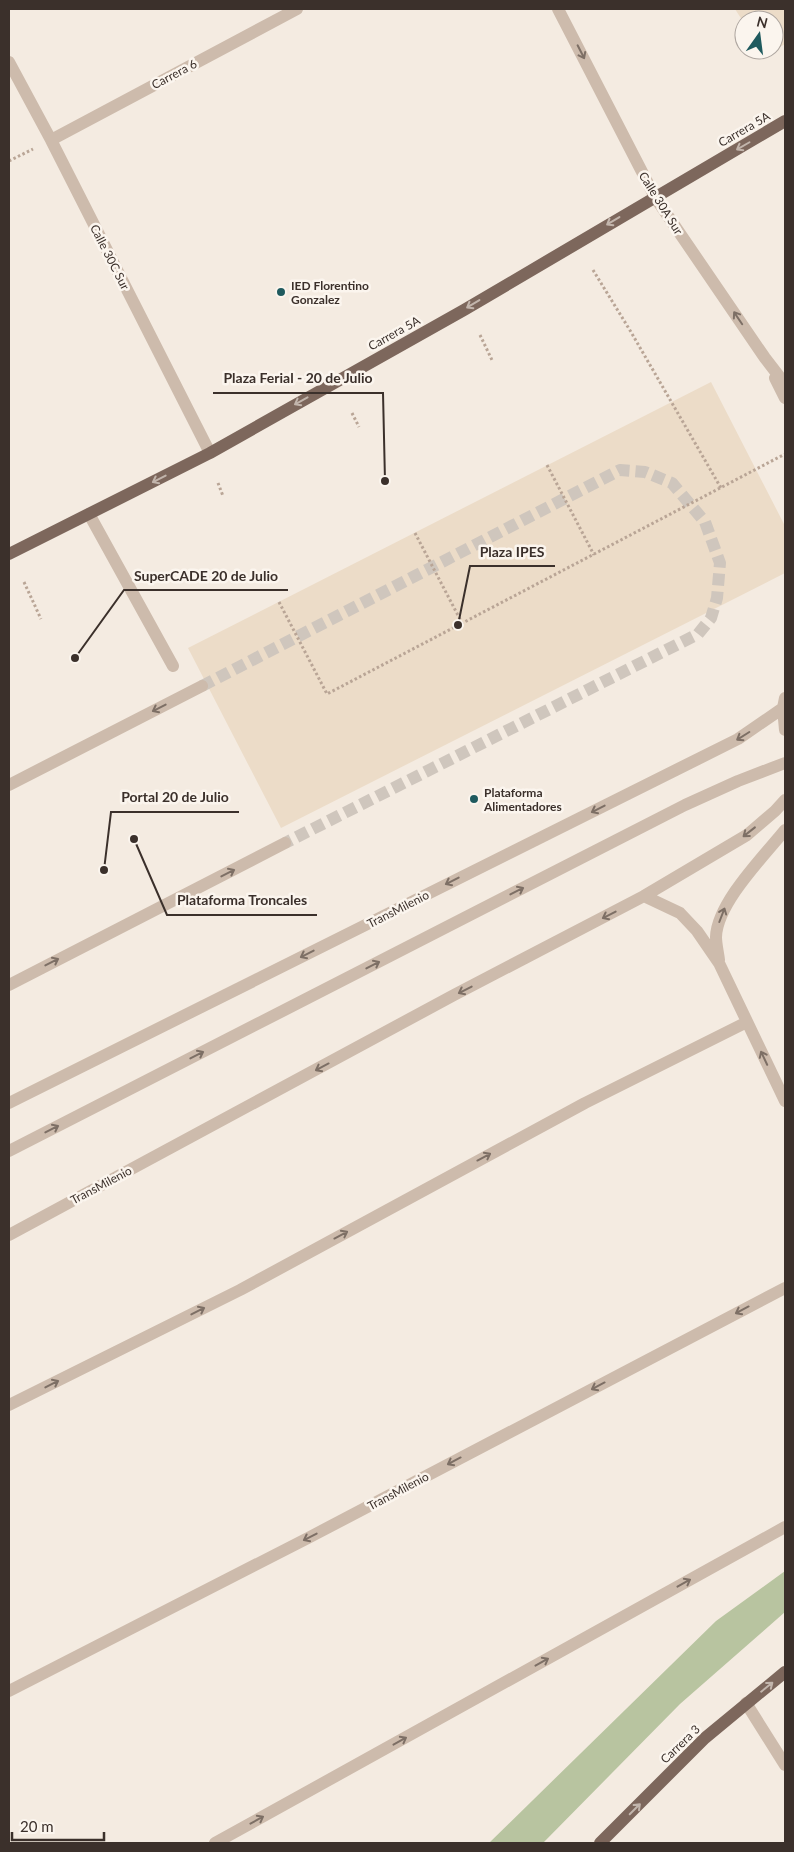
<svg xmlns="http://www.w3.org/2000/svg" width="794" height="1852" font-family="Lato,sans-serif">
<style>
.green{fill:#b8c4a0}
.plaza{fill:#ecdcc8}
.lines{fill:none;stroke-linecap:round;stroke-linejoin:round}
.minor-tunnel{stroke:#cfc6bd;stroke-width:12;stroke-dasharray:12 6;stroke-linecap:butt}
.path{stroke:#b9a596;stroke-width:3;stroke-dasharray:2.5 2.5;stroke-linecap:butt}
.minor{stroke:#cdbbac;stroke-width:12}
.major{stroke:#7d675c;stroke-width:12}
.oneway{stroke:#7d6f65}
.oneway2{stroke:#c2b5ac}
.poi-dot{fill:#1f5a5e;stroke:#fbf5ee;stroke-width:2}
.labels{text-anchor:middle;dominant-baseline:central;stroke-width:5;stroke-linejoin:round;paint-order:stroke}
.street-label{font-size:12px;fill:#3b302b;stroke:#fbf5ee}
.poi-label{font-size:12px;font-weight:bold;fill:#3b302b;stroke:#fbf5ee;text-anchor:start}
.leader{fill:none;stroke:#3b302b;stroke-width:2}
.callout-dot{fill:#3b302b;stroke:#fbf5ee;stroke-width:2}
.callout-label{font-size:14px;text-anchor:middle;font-weight:bold;fill:#3b302b;stroke:#fbf5ee;stroke-width:5;stroke-linejoin:round;paint-order:stroke}
</style>
<rect width="100%" height="100%" fill="#f4ebe1"/>
<path class="green" d="M785,1571V1612L680,1704L543,1843H489L716,1621Z"/>
<path class="plaza" d="M735,9H785V44L764,56L761,50H774V20H744V23Z
M711,382L785,526V573L281,828L188,648Z"/>
<g class="lines">
<path class="minor-tunnel" d="M202,686L620,470L645,472L672,483L705,522L720,563L717,598L711,618L698,634L285,843"/>
<path class="path" d="M9,161L33,149
M593,270L631,332L721,488
M480,335L492,360
M352,413L359,427
M547,465L594,555
M218,483L223,496
M415,533L462,623
M24,582L41,619
M279,602L327,694L785,454"/>
<path class="minor" d="M558,9L655,197L765,358L785,384
M9,62L51,140L210,453
M51,140L297,9
M775,378L785,398
M89,514L173,666
M785,698L783,708L785,730
M9,785L202,686
M644,896L680,913L697,931L719,963L785,1101
M719,960C718,952 716,944 716,937C717,903 764,856 785,830
M9,985L285,843
M9,1103L738,739L783,708
M9,1151L685,805L738,781L785,763
M9,1235L454,995L644,896L747,835L775,811L785,800
M9,1405L240,1290L585,1103L747,1022
M9,1691L308,1538L785,1288
M746,1703L785,1765
M215,1843L785,1527"/>
<path class="major" d="M9,554L210,453L464,310L785,121
M600,1843L705,1738L785,1672"/>
</g>
<defs><path id="oneway-shaft" d="M-6 0H5M1.5-3L5.5 0L1.5 3" fill="none" stroke-width="1.6" stroke-linecap="round" stroke-linejoin="round" transform="scale(1.25)"/></defs>
<g class="oneway">
<use href="#oneway-shaft" transform="translate(581 52) rotate(63)"/>
<use href="#oneway-shaft" transform="translate(738 318) rotate(-124)"/>
<use href="#oneway-shaft" transform="translate(159 708) rotate(153)"/>
<use href="#oneway-shaft" transform="translate(743 736) rotate(148)"/>
<use href="#oneway-shaft" transform="translate(598 809) rotate(153)"/>
<use href="#oneway-shaft" transform="translate(749 832) rotate(142)"/>
<use href="#oneway-shaft" transform="translate(228 873) rotate(-27)"/>
<use href="#oneway-shaft" transform="translate(452 881) rotate(153)"/>
<use href="#oneway-shaft" transform="translate(517 891) rotate(-27)"/>
<use href="#oneway-shaft" transform="translate(609 915) rotate(153)"/>
<use href="#oneway-shaft" transform="translate(722 915) rotate(-69)"/>
<use href="#oneway-shaft" transform="translate(307 954) rotate(153)"/>
<use href="#oneway-shaft" transform="translate(52 962) rotate(-27)"/>
<use href="#oneway-shaft" transform="translate(373 965) rotate(-27)"/>
<use href="#oneway-shaft" transform="translate(465 990) rotate(153)"/>
<use href="#oneway-shaft" transform="translate(197 1055) rotate(-27)"/>
<use href="#oneway-shaft" transform="translate(764 1058) rotate(-115)"/>
<use href="#oneway-shaft" transform="translate(322 1067) rotate(152)"/>
<use href="#oneway-shaft" transform="translate(52 1129) rotate(-27)"/>
<use href="#oneway-shaft" transform="translate(484 1157) rotate(-28)"/>
<use href="#oneway-shaft" transform="translate(341 1235) rotate(-28)"/>
<use href="#oneway-shaft" transform="translate(742 1310) rotate(152)"/>
<use href="#oneway-shaft" transform="translate(198 1311) rotate(-27)"/>
<use href="#oneway-shaft" transform="translate(52 1384) rotate(-27)"/>
<use href="#oneway-shaft" transform="translate(598 1386) rotate(152)"/>
<use href="#oneway-shaft" transform="translate(454 1461) rotate(152)"/>
<use href="#oneway-shaft" transform="translate(310 1537) rotate(153)"/>
<use href="#oneway-shaft" transform="translate(684 1583) rotate(-29)"/>
<use href="#oneway-shaft" transform="translate(542 1662) rotate(-29)"/>
<use href="#oneway-shaft" transform="translate(400 1741) rotate(-29)"/>
<use href="#oneway-shaft" transform="translate(257 1820) rotate(-29)"/>
</g>
<g class="oneway2">
<use href="#oneway-shaft" transform="translate(743 146) rotate(150)"/>
<use href="#oneway-shaft" transform="translate(613 221) rotate(149)"/>
<use href="#oneway-shaft" transform="translate(473 304) rotate(149)"/>
<use href="#oneway-shaft" transform="translate(301 401) rotate(151)"/>
<use href="#oneway-shaft" transform="translate(159 479) rotate(153)"/>
<use href="#oneway-shaft" transform="translate(767 1687) rotate(-39)"/>
<use href="#oneway-shaft" transform="translate(635 1809) rotate(-45)"/>
</g>
<g class="poi-dot">
<circle cx="281" cy="292" r="5"/>
<circle cx="474" cy="799" r="5"/>
</g>
<g class="labels">
<g class="street-label">
<text transform="translate(174 74) rotate(-28)">Carrera 6</text>
<text transform="translate(744 129) rotate(-30)">Carrera 5A</text>
<text transform="translate(661 203) rotate(58)">Calle 30A Sur</text>
<text transform="translate(110 257) rotate(63)">Calle 30C Sur</text>
<text transform="translate(394 333) rotate(-29)">Carrera 5A</text>
<text transform="translate(398 909) rotate(-27)">TransMilenio</text>
<text transform="translate(101 1185) rotate(-28)">TransMilenio</text>
<text transform="translate(398 1491) rotate(-28)">TransMilenio</text>
<text transform="translate(680 1744) rotate(-44)">Carrera 3</text>
</g>
<g class="poi-label">
<text x="291" y="285">IED Florentino<tspan x="291" dy="14">Gonzalez</tspan></text>
<text x="484" y="792">Plataforma<tspan x="484" dy="14">Alimentadores</tspan></text>
</g>
</g>
<path class="leader" d="M385 481L383 393H213M458 625L470 566H555M75 658L124 590H288M104 870L111 812H239M134 839L167 915H317"/>
<g class="callout-dot">
<circle cx="385" cy="481" r="5"/>
<circle cx="458" cy="625" r="5"/>
<circle cx="75" cy="658" r="5"/>
<circle cx="104" cy="870" r="5"/>
<circle cx="134" cy="839" r="5"/>
</g>
<g class="callout-label">
<text x="298" y="383">Plaza Ferial - 20 de Julio</text>
<text x="512" y="557">Plaza IPES</text>
<text x="206" y="581">SuperCADE 20 de Julio</text>
<text x="175" y="802">Portal 20 de Julio</text>
<text x="242" y="905">Plataforma Troncales</text>
</g>
<rect width="794" height="1852" fill="none" stroke="#3b302b" stroke-width="20"/>
<g transform="translate(759 35) rotate(14)"><circle r="24" fill="#fbf5ee" stroke="#aea6a0"/>
<path d="M0-4L9 19L0 12L-9 19Z" fill="#1f5a5e"/>
<text y="-8" font-size="14" font-weight="bold" text-anchor="middle" fill="#3b302b">N</text>
</g>
<path d="M12 1832v8h92v-8" fill="none" stroke="#3b302b" stroke-width="2.5"/>
<text x="20" y="1832" font-size="15" fill="#3b302b" stroke="#fbf5ee" stroke-width="4" paint-order="stroke">20 m</text>
</svg>
